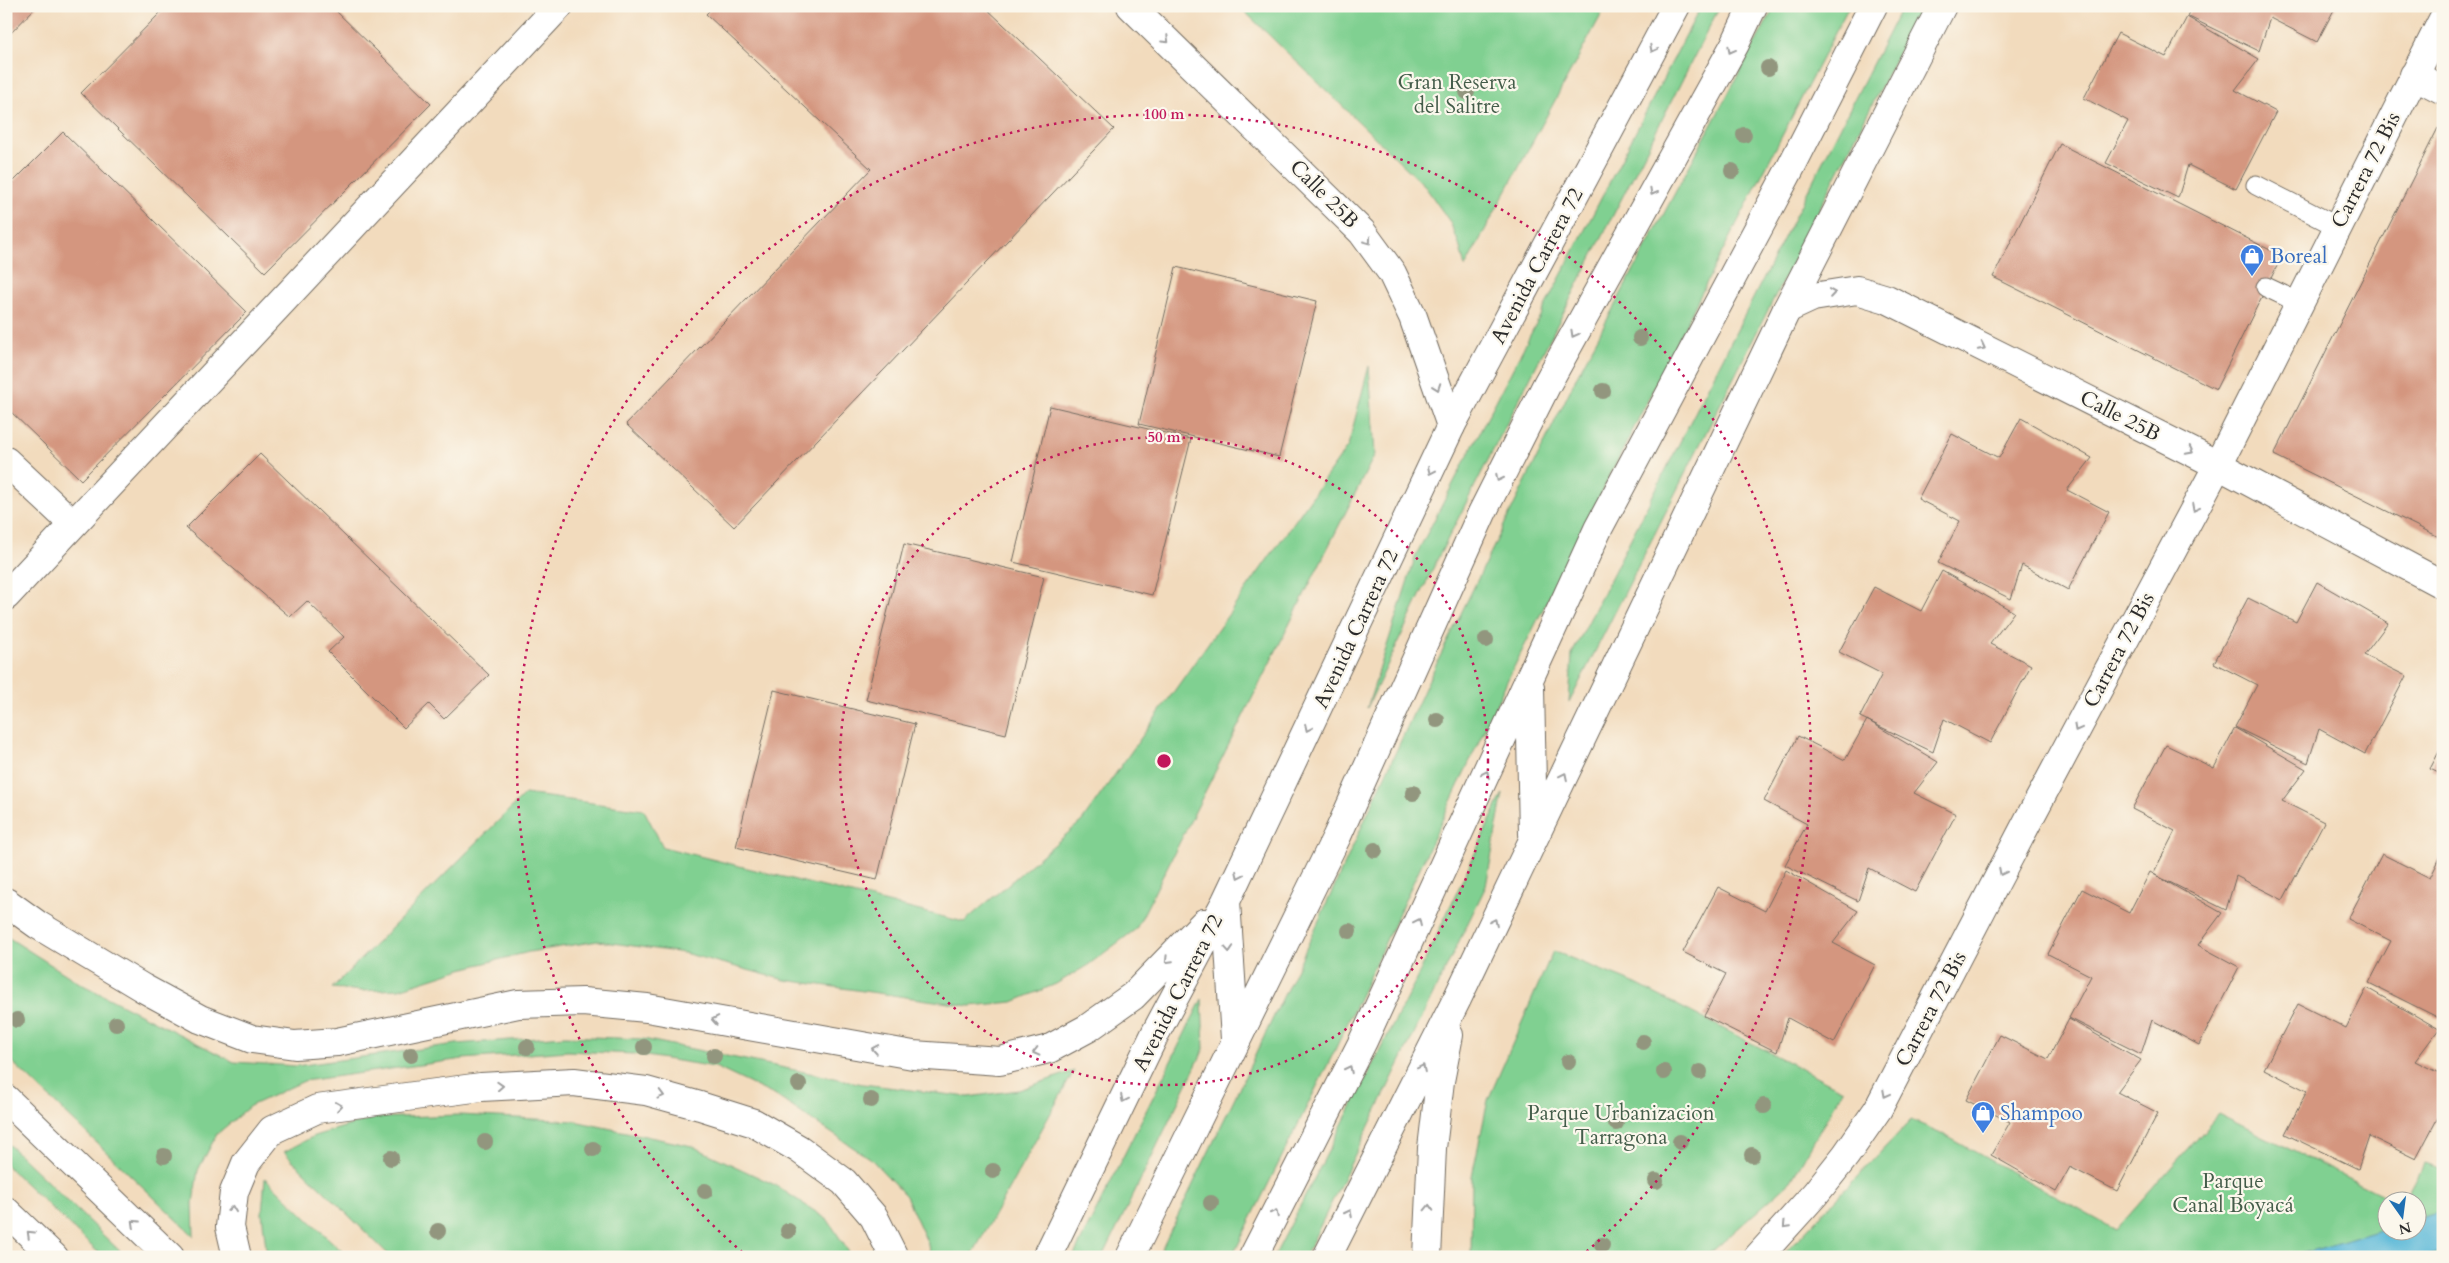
<svg xmlns="http://www.w3.org/2000/svg" width="2449" height="1263" font-family="Cardo,serif">
<style>
.green{fill:#80d091;stroke:#567e5e}
.water{fill:#59b8d8;stroke:#427282}
.building{fill:#d4967f}
.lines{fill:none;stroke-linecap:round;stroke-linejoin:round}
.service-casing{stroke:#71695e;stroke-width:21}
.minor-casing{stroke:#71695e;stroke-width:30}
.tertiary-casing{stroke:#71695e;stroke-width:30}
.primary-casing{stroke:#71695e;stroke-width:30}
.trunk-casing{stroke:#71695e;stroke-width:30}
.service{stroke:#fff;stroke-width:19}
.minor{stroke:#fff;stroke-width:28}
.tertiary{stroke:#fff;stroke-width:28}
.primary{stroke:#fff;stroke-width:28}
.trunk{stroke:#fff;stroke-width:28}
.tree{fill:#92967e}
.oneway{stroke:#a0a0a0}
.ring{fill:none;stroke:#c2185b;stroke-width:2.5;stroke-dasharray:2.5 5}
.labels{text-anchor:middle;dominant-baseline:central;stroke-width:4.5;stroke-linejoin:round;paint-order:stroke}
.park-label{font-size:21px;fill:#445d4a;stroke:#fbf7ec}
.street-label{font-size:21px;fill:#2b2b2b;stroke:#fbf7ec}
.shop-label{font-size:21px;fill:#366cbe;stroke:#fbf7ec;text-anchor:start}
.centre{fill:#c2185b;stroke:#fbf7ec;stroke-width:2.5}
.ring-label{font-size:15px;text-anchor:middle;font-weight:bold;fill:#c2185b;stroke:#fbf7ec;stroke-width:4.5;stroke-linejoin:round;paint-order:stroke}
</style>
<rect width="100%" height="100%" fill="#fbf7ec"/>
<filter id="ink" filterUnits="userSpaceOnUse"><feTurbulence type="fractalNoise" baseFrequency=".02" numOctaves="2"/><feDisplacementMap in="SourceGraphic" scale="10" xChannelSelector="R" yChannelSelector="G"/><feConvolveMatrix kernelMatrix="1 2 1 2 8 2 1 2 1" color-interpolation-filters="sRGB"/></filter>
<filter id="wash" filterUnits="userSpaceOnUse"><feTurbulence type="fractalNoise" baseFrequency=".0096" numOctaves="4" result="noise"/><feDisplacementMap in="SourceGraphic" scale="20" xChannelSelector="R" yChannelSelector="G"/><feGaussianBlur stdDeviation="1.12" result="paint"/><feColorMatrix in="noise" values="0 0 0 0 0 0 0 0 0 0 0 0 0 0 0 0 0 1.4 0 .05"/><feComposite in="paint" operator="in"/></filter>
<g filter="url(#wash)">
<rect width="100%" height="100%" fill="#f2dbbd"/>
<path class="green" d="M1239,6H1606L1465,267L1459,244L1450,222L1424,185Z
M1701,6H1720L1438,558L1367,708L1416,555Z
M1775,6H1849L1718,260L1508,679L1334,1052L1232,1257H1158L1299,964L1430,677L1577,376Z
M1902,6H1922L1569,703L1572,654Z
M1369,366L1375,454L1136,929L1088,965L1056,984L1013,1002L970,1006L785,980L684,953L598,941L529,952L461,969L399,989L362,991L332,988L525,794L644,810L663,847L964,922L1082,821L1348,446Z
M1503,793L1486,886L1305,1257H1274L1416,980Z
M6,936L81,984L234,1062L296,1066L456,1044L565,1036L643,1039L863,1084L968,1097L1019,1090L1074,1071L971,1257H930L928,1244L906,1196L872,1160L776,1096L715,1067L634,1054L568,1051L463,1059L304,1081L250,1106L217,1134L198,1170L193,1203L194,1236L6,1056Z
M1553,951L1636,984L1843,1090L1791,1181L1706,1257H1471L1472,1176L1488,1100Z
M1202,999L1204,1049L1103,1257H1073Z
M2218,1114L2393,1200H2386V1230H2416V1200H2405L2424,1164L2443,1170V1257H1781L1911,1120L1939,1132L2116,1230Z
M459,1115L574,1121L692,1146L775,1185L828,1220L852,1257H391L284,1152L314,1136L374,1118Z
M6,1142L126,1257H103L6,1165Z
M265,1178L348,1257H267L262,1213Z"/>
<path class="water" d="M2443,1210V1250L2423,1257H2292L2386,1228V1230H2416L2417,1218Z"/>
<g id="blocks">
<path class="building" d="M6,6H37L6,38Z
M167,6H331L431,104L265,272L81,93Z
M714,6H984L1114,129L734,527L626,424L871,169L706,14Z
M2192,6H2336L2317,42L2270,18L2259,51L2187,16Z
M2187,17L2259,59L2235,90L2276,112L2236,189L2188,165L2178,198L2106,163L2128,121L2084,98L2118,33L2166,57Z
M2438,128L2443,130V539L2274,455Z
M63,132L247,312L81,480L6,407V189Z
M2060,144L2282,256L2216,389L1993,277Z
M1176,267L1317,301L1279,457L1139,424Z
M1050,406L1191,439L1152,595L1013,562Z
M2021,418L2092,458L2067,490L2109,512L2068,590L2022,565L2011,599L1938,563L1960,521L1918,499L1952,434L1999,458Z
M260,454L489,675L444,719L429,704L404,728L328,652L344,637L307,601L290,617L186,528Z
M904,544L1044,577L1006,734L866,700Z
M1942,571L2014,612L1990,644L2031,665L1990,743L1944,719L1933,752L1860,717L1882,674L1839,652L1874,587L1921,611Z
M2317,582L2388,623L2364,655L2406,676L2365,754L2319,729L2308,763L2235,727L2257,685L2214,663L2248,598L2296,622Z
M774,690L915,724L877,880L736,847Z
M1867,720L1938,762L1914,793L1956,814L1915,892L1869,868L1858,901L1785,865L1807,824L1764,801L1798,736L1845,760Z
M2235,728L2306,769L2282,801L2324,822L2283,900L2236,876L2226,910L2153,874L2175,831L2132,809L2166,745L2214,768Z
M2443,744V775L2430,769Z
M2443,852V1014L2441,1019L2369,983L2391,941L2348,919L2382,854L2430,878Z
M1786,870L1858,911L1833,943L1875,965L1834,1043L1788,1018L1777,1052L1704,1016L1726,974L1683,952L1718,887L1765,911Z
M2150,872L2222,913L2198,945L2239,967L2199,1045L2152,1020L2141,1054L2069,1018L2091,976L2048,954L2082,889L2129,913Z
M2367,988L2439,1029L2415,1061L2443,1075V1108L2416,1159L2369,1136L2358,1169L2285,1134L2307,1091L2264,1069L2298,1004L2346,1028Z
M2069,1019L2141,1060L2117,1092L2158,1113L2117,1191L2070,1167L2056,1192L1991,1155L2010,1122L1966,1100L2000,1035L2048,1059Z"/>
</g>
</g>
<g filter="url(#ink)">
<use href="#blocks" fill-opacity="0" stroke="#71695e" stroke-width="1"/>
<g class="lines">
<g class="service-casing">
<path id="service" d="M2256,185L2338,227
M2266,287L2300,303"/>
</g>
<g class="minor-casing">
<path id="minor" d="M2443,19L2218,465L2443,585
M2414,75L2443,90
M6,461L72,523
M6,596L559,6"/>
</g>
<g class="tertiary-casing">
<path id="tertiary" d="M1131,6L1362,232L1392,273L1413,317L1451,426
M1758,1257L1815,1194L1846,1155L1878,1109L2029,819L2218,465L1887,299L1857,290L1813,297L1787,309"/>
</g>
<g class="primary-casing">
<path id="primary" d="M6,1099L170,1257
M6,1211L54,1257"/>
</g>
<g class="trunk-casing">
<path id="trunk" d="M1530,687L1533,834
M1226,901L1235,1039
M6,902L38,925L143,988L200,1019L252,1039L295,1045L337,1042L518,1004L583,1002L647,1008L913,1055L1000,1061L1049,1049L1088,1028L1133,996L1204,923
M237,1257L230,1227L234,1192L246,1163L272,1130L317,1109L481,1087L574,1082L646,1091L700,1106L754,1123L799,1149L844,1182L874,1217L894,1257
M1047,1257L1156,1032L1226,901L1451,426L1676,6
M1130,1257L1337,836L1482,513L1547,384L1735,44L1753,6
M1253,1257L1363,1041L1598,529L1791,167L1873,6
M1327,1257L1457,999L1787,309L1942,6
M1427,1257L1432,1148L1440,1081L1449,1035"/>
</g>
<use href="#service" class="service"/>
<use href="#minor" class="minor"/>
<use href="#tertiary" class="tertiary"/>
<use href="#primary" class="primary"/>
<use href="#trunk" class="trunk"/>
</g>
<g class="tree">
<circle cx="1768" cy="68" r="8"/>
<circle cx="1467" cy="92" r="8"/>
<circle cx="1744" cy="135" r="8"/>
<circle cx="1732" cy="171" r="8"/>
<circle cx="1640" cy="338" r="8"/>
<circle cx="1603" cy="391" r="8"/>
<circle cx="1486" cy="640" r="8"/>
<circle cx="1437" cy="720" r="8"/>
<circle cx="1413" cy="793" r="8"/>
<circle cx="1375" cy="850" r="8"/>
<circle cx="1349" cy="931" r="8"/>
<circle cx="17" cy="1020" r="8"/>
<circle cx="116" cy="1024" r="8"/>
<circle cx="1643" cy="1042" r="8"/>
<circle cx="527" cy="1047" r="8"/>
<circle cx="644" cy="1047" r="8"/>
<circle cx="411" cy="1055" r="8"/>
<circle cx="714" cy="1056" r="8"/>
<circle cx="1568" cy="1062" r="8"/>
<circle cx="1664" cy="1072" r="8"/>
<circle cx="1700" cy="1072" r="8"/>
<circle cx="799" cy="1084" r="8"/>
<circle cx="871" cy="1100" r="8"/>
<circle cx="1764" cy="1106" r="8"/>
<circle cx="1616" cy="1123" r="8"/>
<circle cx="485" cy="1142" r="8"/>
<circle cx="1680" cy="1142" r="8"/>
<circle cx="593" cy="1149" r="8"/>
<circle cx="1752" cy="1155" r="8"/>
<circle cx="164" cy="1156" r="8"/>
<circle cx="391" cy="1158" r="8"/>
<circle cx="993" cy="1171" r="8"/>
<circle cx="1656" cy="1181" r="8"/>
<circle cx="705" cy="1191" r="8"/>
<circle cx="1211" cy="1203" r="8"/>
<circle cx="438" cy="1231" r="8"/>
<circle cx="788" cy="1231" r="8"/>
<circle cx="1602" cy="1245" r="8"/>
</g>
<defs><path id="oneway-chevron" d="M-2-3.5L2.5 0L-2 3.5" fill="none" stroke-width="1.6" stroke-linecap="round" stroke-linejoin="round" transform="scale(1.25)"/></defs>
<g class="oneway">
<use href="#oneway-chevron" transform="translate(1166 40) rotate(44)"/>
<use href="#oneway-chevron" transform="translate(1653 49) rotate(118)"/>
<use href="#oneway-chevron" transform="translate(1731 50) rotate(119)"/>
<use href="#oneway-chevron" transform="translate(1653 192) rotate(119)"/>
<use href="#oneway-chevron" transform="translate(1368 241) rotate(54)"/>
<use href="#oneway-chevron" transform="translate(1832 293) rotate(-8)"/>
<use href="#oneway-chevron" transform="translate(1574 334) rotate(119)"/>
<use href="#oneway-chevron" transform="translate(1982 347) rotate(27)"/>
<use href="#oneway-chevron" transform="translate(1437 387) rotate(70)"/>
<use href="#oneway-chevron" transform="translate(2190 451) rotate(27)"/>
<use href="#oneway-chevron" transform="translate(1431 471) rotate(115)"/>
<use href="#oneway-chevron" transform="translate(1499 478) rotate(117)"/>
<use href="#oneway-chevron" transform="translate(2195 508) rotate(118)"/>
<use href="#oneway-chevron" transform="translate(1308 728) rotate(115)"/>
<use href="#oneway-chevron" transform="translate(2077 728) rotate(118)"/>
<use href="#oneway-chevron" transform="translate(1486 774) rotate(-65)"/>
<use href="#oneway-chevron" transform="translate(1564 776) rotate(-64)"/>
<use href="#oneway-chevron" transform="translate(2002 872) rotate(117)"/>
<use href="#oneway-chevron" transform="translate(1239 875) rotate(115)"/>
<use href="#oneway-chevron" transform="translate(1418 922) rotate(-65)"/>
<use href="#oneway-chevron" transform="translate(1494 922) rotate(-64)"/>
<use href="#oneway-chevron" transform="translate(1229 949) rotate(86)"/>
<use href="#oneway-chevron" transform="translate(1168 960) rotate(134)"/>
<use href="#oneway-chevron" transform="translate(715 1020) rotate(-170)"/>
<use href="#oneway-chevron" transform="translate(875 1049) rotate(-170)"/>
<use href="#oneway-chevron" transform="translate(1036 1052) rotate(166)"/>
<use href="#oneway-chevron" transform="translate(1422 1068) rotate(-64)"/>
<use href="#oneway-chevron" transform="translate(1349 1069) rotate(-63)"/>
<use href="#oneway-chevron" transform="translate(500 1086) rotate(-3)"/>
<use href="#oneway-chevron" transform="translate(1886 1094) rotate(118)"/>
<use href="#oneway-chevron" transform="translate(661 1095) rotate(15)"/>
<use href="#oneway-chevron" transform="translate(1124 1099) rotate(116)"/>
<use href="#oneway-chevron" transform="translate(339 1106) rotate(-8)"/>
<use href="#oneway-chevron" transform="translate(1429 1208) rotate(-88)"/>
<use href="#oneway-chevron" transform="translate(232 1209) rotate(-82)"/>
<use href="#oneway-chevron" transform="translate(1275 1213) rotate(-63)"/>
<use href="#oneway-chevron" transform="translate(1349 1213) rotate(-63)"/>
<use href="#oneway-chevron" transform="translate(135 1223) rotate(-136)"/>
<use href="#oneway-chevron" transform="translate(1786 1225) rotate(133)"/>
<use href="#oneway-chevron" transform="translate(30 1234) rotate(-136)"/>
</g>
</g>
<g class="ring">
<circle cx="1164" cy="761" r="324"/>
<path d="M748 1257A647 647 0 1 1 1580 1257"/>
</g>
<defs>
<g id="shop-pin" transform="scale(1.25)"><path d="M0 17L-7.5 6A9.5 9.5 0 1 1 7.5 6Z" fill="#3f7fe0" stroke="#fbf7ec"/><path d="M-5-2.5h2.3a2.7 3.5 0 0 1 5.4 0H5L5.5 6h-11ZM-1.5-2.5h3a1.5 2.3 0 0 0-3 0Z" fill="#fff"/></g>
</defs>
<g fill-rule="evenodd">
<use href="#shop-pin" x="2252" y="256"/>
<use href="#shop-pin" x="1983" y="1113"/>
</g>
<g class="labels">
<g class="park-label">
<text x="1457" y="82">Gran Reserva<tspan x="1457" dy="24">del Salitre</tspan></text>
<text x="1621" y="1113">Parque Urbanizacion<tspan x="1621" dy="24">Tarragona</tspan></text>
<text x="2233" y="1181">Parque<tspan x="2233" dy="24">Canal Boyacá</tspan></text>
</g>
<g class="street-label">
<text transform="translate(2366 170) rotate(-63)">Carrera 72 Bis</text>
<text transform="translate(1324 194) rotate(45)">Calle 25B</text>
<text transform="translate(1537 266) rotate(-62)">Avenida Carrera 72</text>
<text transform="translate(2120 416) rotate(27)">Calle 25B</text>
<text transform="translate(1356 629) rotate(-65)">Avenida Carrera 72</text>
<text transform="translate(2119 650) rotate(-62)">Carrera 72 Bis</text>
<text transform="translate(1178 993) rotate(-63)">Avenida Carrera 72</text>
<text transform="translate(1931 1009) rotate(-62)">Carrera 72 Bis</text>
</g>
<g class="shop-label">
<text x="2270" y="256">Boreal</text>
<text x="2000" y="1113">Shampoo</text>
</g>
</g>
<circle cx="1164" cy="761" r="8" class="centre"/>
<g class="ring-label">
<text x="1164" y="119">100 m</text>
<text x="1164" y="442">50 m</text>
</g>
<rect width="2449" height="1263" fill="none" stroke="#fbf7ec" stroke-width="25"/>
<g transform="translate(2402 1216) rotate(166)"><circle r="24" fill="#fbf7ec" stroke="#a8a59f"/>
<path d="M0-4L9 19L0 12L-9 19Z" fill="#1f6fb2"/>
<text y="-8" font-size="14" font-weight="bold" text-anchor="middle" fill="#2b2b2b">N</text>
</g>
</svg>
